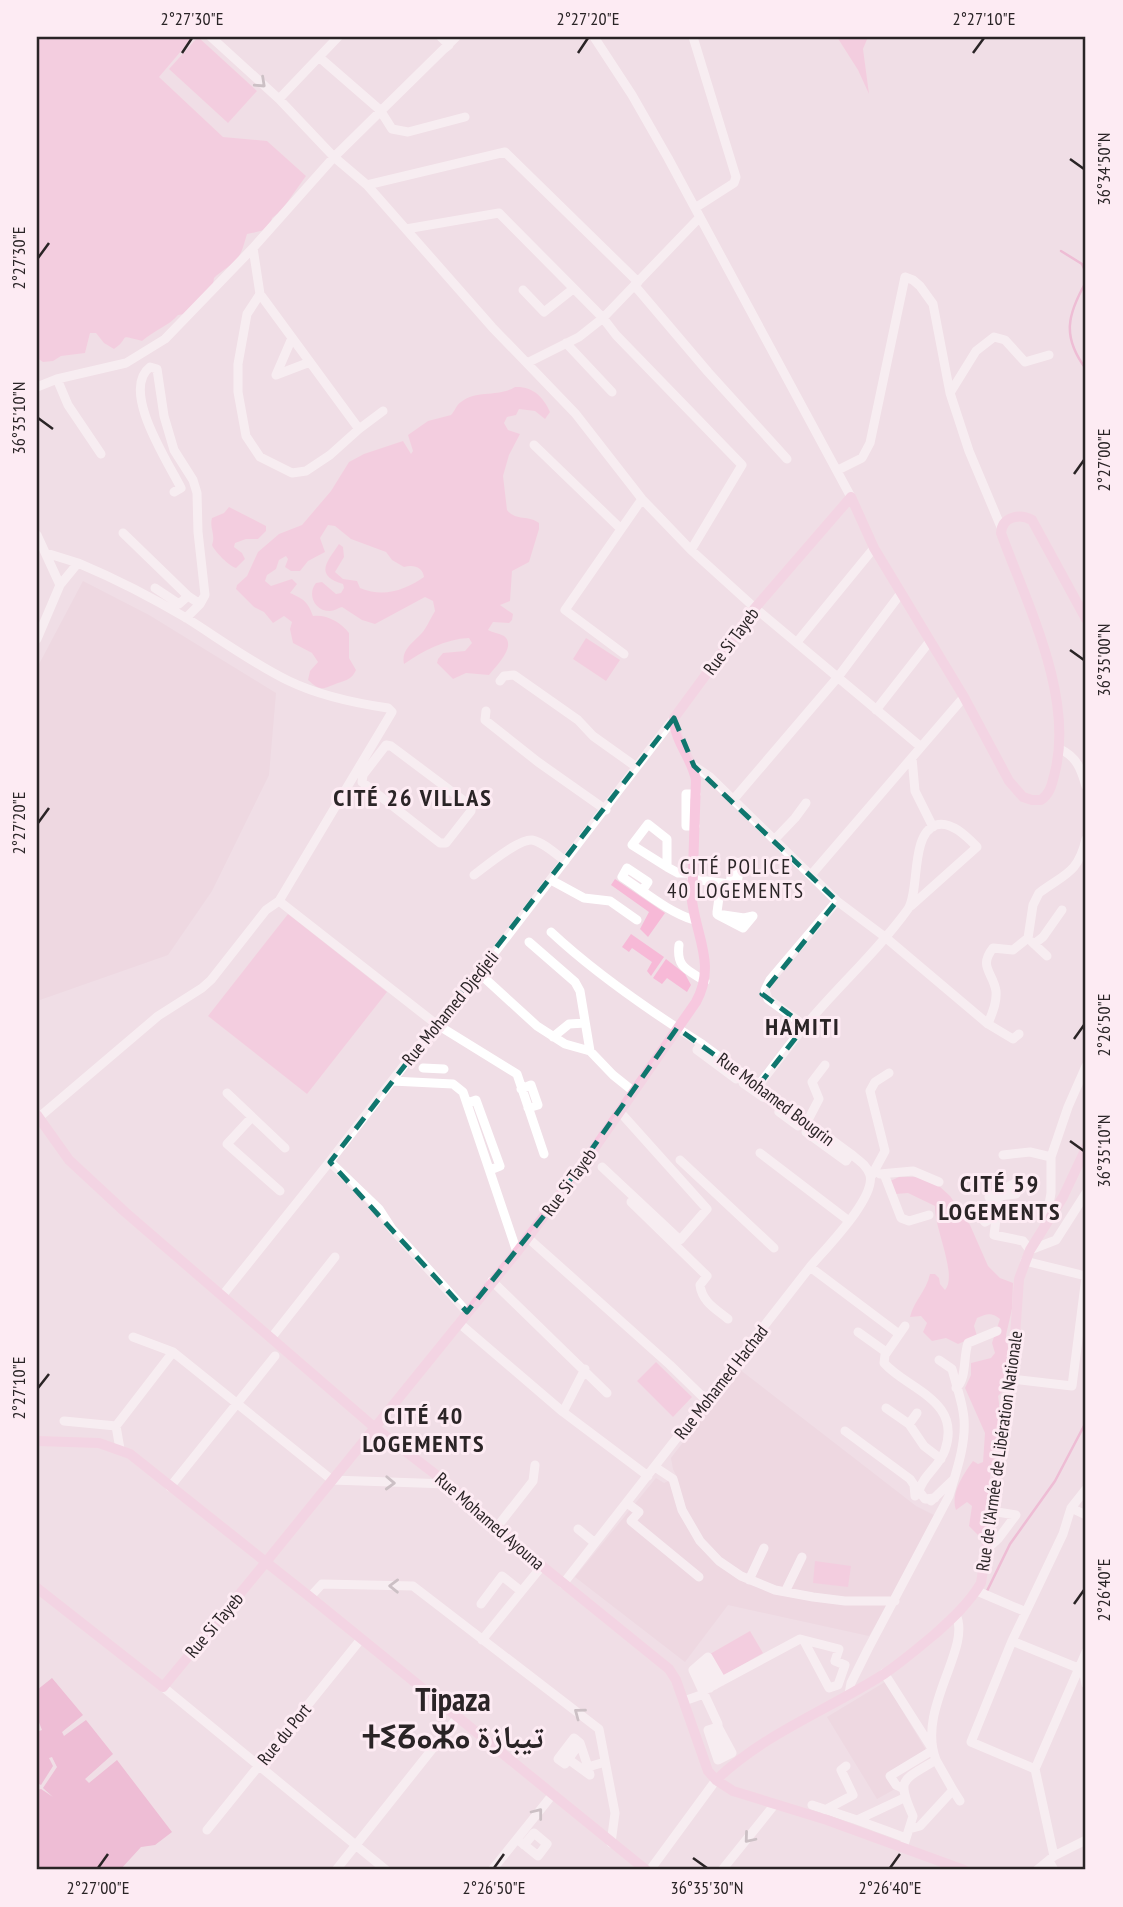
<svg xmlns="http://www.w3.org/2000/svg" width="1123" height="1907" font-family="'PT Sans Narrow','Noto Naskh Arabic','Noto Sans Tifinagh',sans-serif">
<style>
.built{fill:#ead0dc}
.green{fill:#f7b9d7}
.water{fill:#ea94c0}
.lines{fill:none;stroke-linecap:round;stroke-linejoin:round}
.stream{stroke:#ea94c0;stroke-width:2.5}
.minor{stroke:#fff;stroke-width:9}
.major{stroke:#f7c8df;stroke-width:10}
.oneway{stroke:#9f9c9d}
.marked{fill:none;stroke:#0f766e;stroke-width:5;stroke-dasharray:14 9;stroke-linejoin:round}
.ticks{fill:none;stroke:#2a2426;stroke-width:2.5}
.labels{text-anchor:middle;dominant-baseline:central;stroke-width:6;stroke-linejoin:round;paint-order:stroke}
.street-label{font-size:18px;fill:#2a2426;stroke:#fdebf3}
.quarter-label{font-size:21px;letter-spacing:2px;fill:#2a2426;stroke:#fdebf3}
.district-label{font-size:24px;font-weight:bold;letter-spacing:2px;fill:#2a2426;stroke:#fdebf3}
.town-label{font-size:32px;font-weight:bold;fill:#2a2426;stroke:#fdebf3}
.neatline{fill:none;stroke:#2a2426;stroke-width:2.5}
.ticks-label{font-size:18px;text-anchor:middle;fill:#2a2426}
</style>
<rect width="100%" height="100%" fill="#f0dee6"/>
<path class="built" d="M83,581L149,615L276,693L269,775L212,891L168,955L37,1001V668Z
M739,1369L916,1506L934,1515L895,1592L869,1636L728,1605L685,1662L575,1577L656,1478L664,1483L677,1477L673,1469L671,1458Z
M885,1682L926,1750L886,1774L895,1789L877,1799L827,1717Z"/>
<path class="green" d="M37,37H193L159,77L223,137L267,141L306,176L281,211L272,218C270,232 259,231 247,234C245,240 243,250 239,256C234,264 221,271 214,278L213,284L185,314L178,315C170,325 153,331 142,341C115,334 132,337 114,349L104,343L96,333H90L85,353L61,356L53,361L43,362L37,358Z
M198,37L257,91L228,123L169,69Z
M837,37H868L863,49L869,94L858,70Z
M515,387C532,386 543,396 550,412L545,419L535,411L519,409L516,415L507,417L504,423L508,430L520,434L509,455L503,476L507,510C515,521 529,515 539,523V529L529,562L512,571L510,601L500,605L513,614L512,620L509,623L493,622L488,630C493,633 499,633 504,636C517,646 496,666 489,675L466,673L453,679L437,663L438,659L443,653L465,651L472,643L469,638C445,639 423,651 404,664C401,651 411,644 419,636C426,630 430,619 435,611L433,601L425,597L375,624L362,620L342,607C338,608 334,611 330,611C314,611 307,594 316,583L322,582L336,594L341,593L344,588L343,584C313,575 328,561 339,544L343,547L344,557L335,572L343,579L357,581L360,588C384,598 405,590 424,577C423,567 413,564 404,567L392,560L386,552L351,539L335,526L328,525L320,538L325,552L308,561L300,571H291L285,567L288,559L286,556L279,560L276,569L267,575L265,581L271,586L292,579L297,584L290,593C304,599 308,602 313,616C326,614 341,622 349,633V658L356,670C352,679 347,680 338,683C324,688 322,693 308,680L310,671L318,662L312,653L293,643L290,629L292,622L284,616L273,623L264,612L254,607L236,589L237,585L247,576L258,552L279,534L302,525L331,491L349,462L364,454L403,441L411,454L413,451L408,435L428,421L451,415C455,411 456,405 461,402C478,389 497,398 515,387Z
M229,507L266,526V531L258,539H246L235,543L234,547L242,553L245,559L236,568C229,566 215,552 212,545C216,534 209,528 212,518L224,513Z
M586,638L620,660L606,681L573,659Z
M615,879L665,913L648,937L640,929L649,912L611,885Z
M288,914L387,992L307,1094L208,1016Z
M631,934L664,957L651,976L647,971L652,962L632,948L629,952L622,947Z
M666,959L685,974L691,985L687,992L667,978L662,984L653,978Z
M899,1177H921L937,1184L950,1196L970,1225L988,1266L1000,1278L1013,1283L1012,1309L1006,1335L1008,1347L1006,1382L1005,1389L998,1396C1001,1412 1001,1454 991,1468L985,1530L979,1536L969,1526L972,1506L967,1502L956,1510C950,1494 964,1473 973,1461L978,1464L983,1462L985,1433L965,1388L971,1375V1363L991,1358L995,1353L992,1343L1000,1319C991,1312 987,1314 977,1318L974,1326L977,1336L958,1344L946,1338L932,1341L923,1332L927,1323L921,1316L910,1317C914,1300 926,1292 930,1274H935L939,1278L940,1284L945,1290C958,1275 934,1228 935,1206L908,1193L896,1194L890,1181Z
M656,1362L692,1397L673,1417L637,1381Z
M815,1561L851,1566L848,1587L813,1583Z
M750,1631L763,1653L723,1676L710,1654Z"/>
<path class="water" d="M52,1678L83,1715L62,1732L64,1736L86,1720L113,1754L85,1779L89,1783L117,1760L172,1832L155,1845L141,1847L120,1870H37V1790L41,1789L53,1797L43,1788L57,1767L52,1757L49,1758L53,1766L41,1785L37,1783V1727L39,1731L42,1730L37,1717V1690Z"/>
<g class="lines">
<path class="stream" d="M1061,251L1082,264L1086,273
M1086,282C1067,315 1062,337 1086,369
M987,1591L1010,1544L1055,1481L1086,1422"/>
<path class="minor" d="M211,37L279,99L334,157L367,185L492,327L575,413L642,499L691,550L755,608L921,747
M338,37L319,57L380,110L392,129L408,132L465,117
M441,37L449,45L444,49
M594,37L632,95L668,158L851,497
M693,37L736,177L734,183L695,208
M279,99L319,57
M367,185L505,152L638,282
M406,229L499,213L603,318L616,335L742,465L691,550
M253,248L260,294L359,429L383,411
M635,286L708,372L787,459
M523,290L544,312L573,289
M260,294L247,314L238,364V392L246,436L260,457L292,473L306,471L330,455L359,429
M292,338L276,375L310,362
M566,343L612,392
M527,363L579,337L603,318L699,218
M57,379L68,405L101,454
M37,387L57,379L126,363L165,339L253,248L334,157L456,37
M950,393L976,351L994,337L1005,340L1025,362L1049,355
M534,445L621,529
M838,470L862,458L870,443L905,277L913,280L920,286L933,304L950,393L969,451L1001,527
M174,492L181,488C168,462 120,390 150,367L157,369L164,416L174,450L193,480L197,493L198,532L205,595L200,604L186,618
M123,533L188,596L200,604
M37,535L60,585L37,639
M46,553L78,563
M155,588L179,604L188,596
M797,642L874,548
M624,654L565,610L642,499
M500,681L504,676L514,675L578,720L593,736L635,766
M876,710L930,641
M486,711L485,720L538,762L606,810
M386,745L391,746L471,806V811L446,843H440L362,782L363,775Z
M1060,749C1077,757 1081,769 1086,786
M912,758L915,791L933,827
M694,766L710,777L837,901L885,937L988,1024L1013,1039L1019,1034
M733,800L838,677L901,593
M695,826H686V794H696
M775,839L795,818L806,803
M667,867L632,845L648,824L667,839V867L678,873H693
M474,875C486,866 518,839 532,840C543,842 556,854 565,861
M811,875L964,697
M692,879L737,885L740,863L733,862L730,884
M551,880L584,898L610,901L637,920
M642,891L648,882L627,868L622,877C645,892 668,912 694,920
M279,901L436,1024L517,1074L544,1154
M717,914L744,918L753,916L743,928L718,915L717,912L721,883
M551,932C596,974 650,1011 702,1044L851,1154C858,1160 867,1165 870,1175C876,1198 825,1249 810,1267L563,1584
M529,942L575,982L580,991L590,1051
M1032,942L1047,956
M1034,944L1043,937L1062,910
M679,945C676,968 688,970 705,981
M479,973L537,1026L565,1044L590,1051L613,1075L633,1091
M988,1024C992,1013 997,1003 996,991C993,972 978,967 993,948L1013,950L1028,938L1033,905L1039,893C1064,874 1078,874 1086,839
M805,1026L768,999L765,990L770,980L837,901
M553,1037L569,1024L585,1023
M702,1044L697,1050L736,1079L741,1072
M423,1068L444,1069
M747,1077L743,1083L763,1097L767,1092
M392,1081L453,1084L463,1092L517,1252
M758,1086C774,1066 789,1045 805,1026C838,986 878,951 908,909C920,892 910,834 936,825C951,820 968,838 977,847L911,906
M521,1089L531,1085L538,1105L528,1108
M227,1093L285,1148
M467,1103L476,1100L500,1166L490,1170
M784,1104L779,1112L798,1126L803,1119
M252,1117L227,1144L280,1191
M37,1119L158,1016L202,988L211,980L266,910L279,901L392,712L388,708C354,703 320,696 289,681C254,664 221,640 188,619C153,598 116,579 78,563L60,585
M807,1122L819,1099L812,1082L825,1065
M811,1125L806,1132L846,1161L851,1154
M760,1153L849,1221
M1003,1155L1030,1152L1051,1157
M680,1160L774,1248
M330,1162L379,1209L392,1229L467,1312
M602,1167L680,1240L707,1209L620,1112
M880,1174L913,1171L939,1182
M884,1174L901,1218L909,1221L929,1215
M872,1175L885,1151L870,1091L875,1082L889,1073
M631,1202L707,1276L700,1285C702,1302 716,1309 728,1319
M997,1215L985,1222L980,1216L995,1206L989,1197L1015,1183L1019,1188L1016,1194L999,1196L994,1235L1023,1241L1030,1250L1056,1240L1086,1193
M1046,1222L1051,1193V1157L1068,1107L1086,1066
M528,1238L670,1365L707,1401
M1025,1261L1086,1276
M810,1267L899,1334
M492,1281L607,1393
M222,1296L327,1165L436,1024L479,973L674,718
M459,1323L563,1412L648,1476
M905,1326L885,1355L884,1363C908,1390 962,1400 945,1450C940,1466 923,1475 919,1491L925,1499L935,1498
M858,1332L886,1352
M133,1337L173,1352L332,1480L448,1484
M272,1337L335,1257
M1012,1379L1072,1386L1086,1277
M956,1388C967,1379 963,1357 968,1343L997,1331
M886,1408L909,1424L917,1413
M563,1412L585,1369
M64,1421L116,1426
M909,1424L924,1446L941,1459
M845,1431L910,1479L914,1485L915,1496
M120,1449L116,1426L173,1352
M655,1467L673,1479L682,1510L700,1541L719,1561L741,1576L775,1590L813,1597L845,1601H895
M170,1487L275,1356
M931,1501L953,1480
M627,1503L639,1512L631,1521L699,1577
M1071,1508L1086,1515
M497,1527L533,1481L535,1465
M578,1529L595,1543
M986,1550L998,1539L1016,1515L991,1511
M749,1580L764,1548
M977,1591L1026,1612
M785,1592L802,1557
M310,1597L322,1584L413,1586L599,1729L615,1813L611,1843
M481,1604L502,1576L521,1591
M482,1640L542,1566
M1012,1641L1078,1668L1084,1674L1086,1684
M703,1662L715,1685
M698,1666L710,1688
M884,1673L933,1750L890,1776L896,1785L902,1788
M163,1687L386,1870
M849,1694L851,1683L868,1649L949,1496C956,1472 966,1445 964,1419C963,1403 956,1385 952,1369L939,1360
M684,1701L701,1695L705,1690L800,1639L839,1649L835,1661L845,1665L838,1685L829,1688L804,1641
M718,1727L732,1753L718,1760L708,1730L718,1727V1724L693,1670L708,1657L722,1681
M716,1732L724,1757
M580,1743L565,1764L558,1759L574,1738L580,1743L588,1767L605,1762
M568,1759L590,1775L588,1767L582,1768
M1035,1769L1086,1652
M953,1790L960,1801
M812,1805L857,1820L904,1798
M825,1810L853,1795L841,1770L846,1766
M857,1820L906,1838
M909,1829L920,1826L953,1790L936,1760
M207,1830L361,1639
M517,1839L538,1856L547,1844L534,1833L524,1845
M903,1848L913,1816C896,1778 902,1781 936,1760C916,1709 972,1648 956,1615
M1054,1856L1035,1769L971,1742L1012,1641L1063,1534L1071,1508L1086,1489
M1049,1861L1054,1870
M336,1870L457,1718
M492,1870L553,1794
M650,1870L716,1780
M722,1870L775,1804
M1037,1870L1054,1856L1086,1840"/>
<path class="major" d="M37,1115L69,1160L125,1212L374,1427L448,1484L542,1566L669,1669L676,1680L708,1771L716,1780L733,1791L827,1820L964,1870
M37,1441L99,1443L130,1454L310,1597L646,1870
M37,1588L163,1687L266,1562L517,1252L587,1159L696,1002C716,966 697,938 692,901L696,780C692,758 674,741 674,718L755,608L851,497L874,548L964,697L1009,781L1023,797L1032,800H1041C1051,793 1052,783 1055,772C1074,696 1027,604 1001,533C1002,517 1019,513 1032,520L1086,619
M716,1780C765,1733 828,1710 884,1674C902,1662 918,1648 935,1634C953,1618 969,1603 981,1583L1012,1379L1019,1279L1030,1250L1063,1197L1086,1148"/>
</g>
<defs><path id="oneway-chevron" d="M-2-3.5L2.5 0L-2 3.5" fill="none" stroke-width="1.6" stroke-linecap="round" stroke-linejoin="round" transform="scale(1.75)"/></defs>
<g class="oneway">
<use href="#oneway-chevron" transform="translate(261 83) rotate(43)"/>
<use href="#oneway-chevron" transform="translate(390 1483) rotate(2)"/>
<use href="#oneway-chevron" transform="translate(394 1586) rotate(-179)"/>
<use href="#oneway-chevron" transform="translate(579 1713) rotate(-143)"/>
<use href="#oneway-chevron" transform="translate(538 1813) rotate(-52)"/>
<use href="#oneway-chevron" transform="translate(749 1838) rotate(130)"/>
</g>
<path d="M0 0H1123V1907H0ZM674,718L694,766L837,901L762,994L805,1026L758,1086L677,1028L551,1207L467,1312L330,1162Z" fill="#f0dee6" fill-opacity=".55" fill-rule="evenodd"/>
<path class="marked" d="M674,718L694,766L837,901L762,994L805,1026L758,1086L677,1028L551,1207L467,1312L330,1162Z"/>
<path class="ticks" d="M182,53L192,38M578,53L588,38M973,53L984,38M1070,159L1084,169M38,258L49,243M38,418L53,429M1074,474L1084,460M1070,650L1084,660M38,823L49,808M1074,1039L1084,1025M1070,1141L1084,1151M38,1388L49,1374M1074,1604L1084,1590M693,1858L707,1868M98,1868L108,1854M494,1868L504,1854M890,1868L900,1854"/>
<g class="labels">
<g class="street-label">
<text transform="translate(731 641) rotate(-53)">Rue Si Tayeb</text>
<text transform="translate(450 1008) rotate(-51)">Rue Mohamed Djedjeli</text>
<text transform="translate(776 1099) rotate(37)">Rue Mohamed Bougrin</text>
<text transform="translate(569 1182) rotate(-54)">Rue Si Tayeb</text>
<text transform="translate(721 1382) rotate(-52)">Rue Mohamed Hachad</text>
<text transform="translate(999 1451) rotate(-82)">Rue de l'Armée de Libération Nationale</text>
<text transform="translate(490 1521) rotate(41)">Rue Mohamed Ayouna</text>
<text transform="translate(214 1625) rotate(-50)">Rue Si Tayeb</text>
<text transform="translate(284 1734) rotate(-51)">Rue du Port</text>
</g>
<g class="quarter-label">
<text x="736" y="866">CITÉ POLICE<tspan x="736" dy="24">40 LOGEMENTS</tspan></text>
</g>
<g class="district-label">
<text x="413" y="797">CITÉ 26 VILLAS</text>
<text x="803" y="1026">HAMITI</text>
<text x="1000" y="1183">CITÉ 59<tspan x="1000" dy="28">LOGEMENTS</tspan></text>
<text x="424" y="1415">CITÉ 40<tspan x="424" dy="28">LOGEMENTS</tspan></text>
</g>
<g class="town-label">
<text x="453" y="1699">Tipaza<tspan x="453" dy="37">ⵜⵉⵒⴰⵣⴰ تيبازة</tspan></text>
</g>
</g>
<rect width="1123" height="1907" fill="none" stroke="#fdebf3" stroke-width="77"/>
<rect x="38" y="38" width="1046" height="1830" class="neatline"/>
<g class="ticks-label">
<text x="192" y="25">2°27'30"E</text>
<text x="588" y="25">2°27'20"E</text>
<text x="984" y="25">2°27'10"E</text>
<text transform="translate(1104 169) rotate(-90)" y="6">36°34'50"N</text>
<text transform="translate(19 258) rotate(-90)" y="6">2°27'30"E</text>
<text transform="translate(19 418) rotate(-90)" y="6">36°35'10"N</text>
<text transform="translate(1104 460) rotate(-90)" y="6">2°27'00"E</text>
<text transform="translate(1104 660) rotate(-90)" y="6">36°35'00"N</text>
<text transform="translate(19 823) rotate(-90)" y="6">2°27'20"E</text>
<text transform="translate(1104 1025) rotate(-90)" y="6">2°26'50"E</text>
<text transform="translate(1104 1151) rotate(-90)" y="6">36°35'10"N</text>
<text transform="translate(19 1388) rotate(-90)" y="6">2°27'10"E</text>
<text transform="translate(1104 1590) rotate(-90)" y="6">2°26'40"E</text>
<text x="98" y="1894">2°27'00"E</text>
<text x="494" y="1894">2°26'50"E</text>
<text x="707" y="1894">36°35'30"N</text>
<text x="890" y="1894">2°26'40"E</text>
</g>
</svg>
